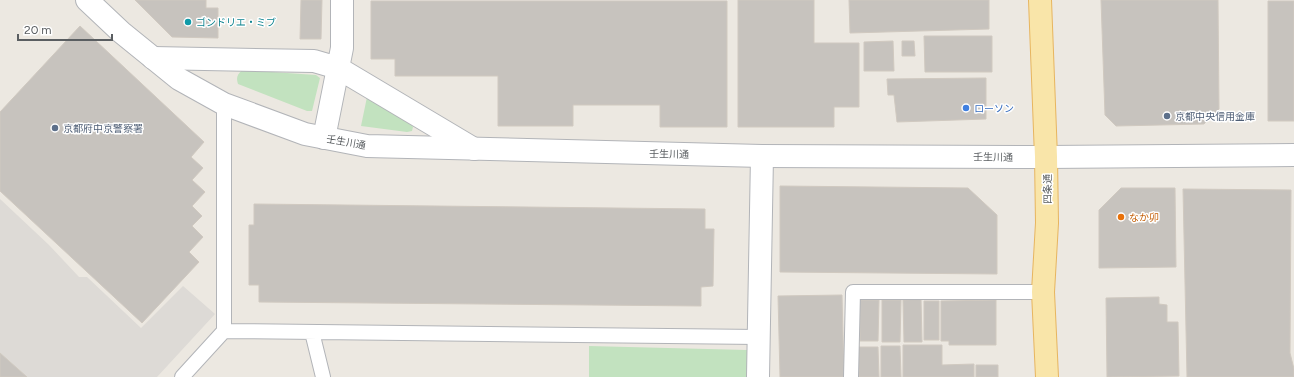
<svg xmlns="http://www.w3.org/2000/svg" width="1294" height="377" font-family="Figtree,'Noto Sans JP',sans-serif">
<style>
.industrial{fill:#dddad6}
.green{fill:#c2e2bf}
.building{fill:#c7c3be;stroke:#d0c9c0}
.lines{fill:none;stroke-linecap:round;stroke-linejoin:round}
.service-casing{stroke:#b2b4b8;stroke-width:16}
.minor-casing{stroke:#b2b4b8;stroke-width:24}
.tertiary-casing{stroke:#b2b4b8;stroke-width:24}
.primary-casing{stroke:#e7b55f;stroke-width:24}
.service{stroke:#fff;stroke-width:14}
.minor{stroke:#fff;stroke-width:22}
.tertiary{stroke:#fff;stroke-width:22}
.primary{stroke:#f9e5a9;stroke-width:22}
.culture-dot{fill:#0f9aa8;stroke:#fff;stroke-width:1.5}
.shop-dot{fill:#3f7fe0;stroke:#fff;stroke-width:1.5}
.service-dot{fill:#5c6f8a;stroke:#fff;stroke-width:1.5}
.food-dot{fill:#e8710a;stroke:#fff;stroke-width:1.5}
.labels{text-anchor:middle;dominant-baseline:central;stroke-width:3;stroke-linejoin:round;paint-order:stroke}
.culture-label{font-size:10px;fill:#0d838f;stroke:#fff;text-anchor:start}
.shop-label{font-size:10px;fill:#366cbe;stroke:#fff;text-anchor:start}
.service-label{font-size:10px;fill:#4e5e75;stroke:#fff;text-anchor:start}
.street-label{font-size:10px;fill:#5a5e61;stroke:#fff}
.food-label{font-size:10px;fill:#c56008;stroke:#fff;text-anchor:start}
</style>
<rect width="100%" height="100%" fill="#ece8e1"/>
<path class="industrial" d="M0,199L49,245L79,277H87L141,328L183,286L215,314L157,377H0Z"/>
<path class="green" d="M242,70L316,75L320,78L312,111H307L238,84C236,78 237,75 242,70Z
M367,97L411,123L413,127L412,131L407,132L361,126Z
M589,346L747,350V377H589Z"/>
<path class="building" d="M135,0H206V8H218V38L172,37Z
M301,0H322L321,39H300Z
M738,0H814V43H859V107H834V127H738Z
M849,0H989V29L850,33Z
M1101,0H1218L1219,109L1204,124L1116,126L1105,115Z
M371,1H727V127H660V105H573V126H498V76H395V59H371Z
M1268,1H1294V121H1268Z
M80,26L204,142L191,157L203,168L192,180L205,192L192,206L202,216L192,226L203,237L189,252L199,262L142,323L0,191V112Z
M924,36H992V72H925Z
M893,41L894,71H864V42Z
M902,41H914L915,56H902Z
M986,78V119L897,122L894,95H888L887,79Z
M780,186L968,188L997,215V274L780,272Z
M1121,188H1175L1176,267L1099,268V210Z
M1183,189L1291,190L1290,353L1294,369V377H1187Z
M254,204L705,209V229H714L713,286L701,287V306L259,302V285H249V225H254Z
M842,295L844,377H780L778,296Z
M1159,297V304L1167,305V322H1178L1179,376L1107,377L1106,298Z
M921,299L922,342H904L903,300Z
M860,300H879L878,341H860Z
M882,300H901L900,342H882Z
M996,300V345H949V341H941V301Z
M924,301H939V340H924Z
M903,345H942V365L974,364V377H903Z
M881,346H900L901,377H881Z
M858,347H878L879,377H859Z
M0,353L27,377H0Z
M976,365H998V377H976Z"/>
<g class="lines">
<g class="service-casing">
<path id="service" d="M224,331L759,337
M312,332L323,377
M182,377L224,331V104
M851,377L853,292H1043"/>
</g>
<g class="minor-casing">
<path id="minor" d="M153,58L314,61L338,68L474,149
M324,138L342,48V0
M758,377L762,156"/>
</g>
<g class="tertiary-casing">
<path id="tertiary" d="M87,0L121,32L179,79L224,104L305,134L367,146L762,156L1046,157L1294,155"/>
</g>
<g class="primary-casing">
<path id="primary" d="M1040,0L1046,157L1047,223L1043,292L1047,377"/>
</g>
<use href="#service" class="service"/>
<use href="#minor" class="minor"/>
<use href="#tertiary" class="tertiary"/>
<use href="#primary" class="primary"/>
</g>
<circle class="culture-dot" cx="188" cy="22" r="4"/>
<circle class="shop-dot" cx="966" cy="108" r="4"/>
<g class="service-dot">
<circle cx="1167" cy="116" r="4"/>
<circle cx="55" cy="128" r="4"/>
</g>
<circle class="food-dot" cx="1121" cy="217" r="4"/>
<g class="labels">
<g class="culture-label">
<text x="196" y="22">ゴンドリエ・ミブ</text>
</g>
<g class="shop-label">
<text x="974" y="108">ローソン</text>
</g>
<g class="service-label">
<text x="1175" y="116">京都中央信用金庫</text>
<text x="63" y="128">京都府中京警察署</text>
</g>
<g class="street-label">
<text transform="translate(346 142) rotate(10)">壬生川通</text>
<text transform="translate(669 154) rotate(1)">壬生川通</text>
<text transform="translate(993 157) rotate(1)">壬生川通</text>
<text transform="translate(1047 189) rotate(-90)">四条通</text>
</g>
<g class="food-label">
<text x="1129" y="217">なか卯</text>
</g>
</g>
<path d="M18 34v6h94v-6" fill="none" stroke="#5a5e61" stroke-width="2"/>
<text x="24" y="34" font-size="12" fill="#5a5e61" stroke="#ffffff" stroke-width="3" paint-order="stroke">20 m</text>
</svg>
